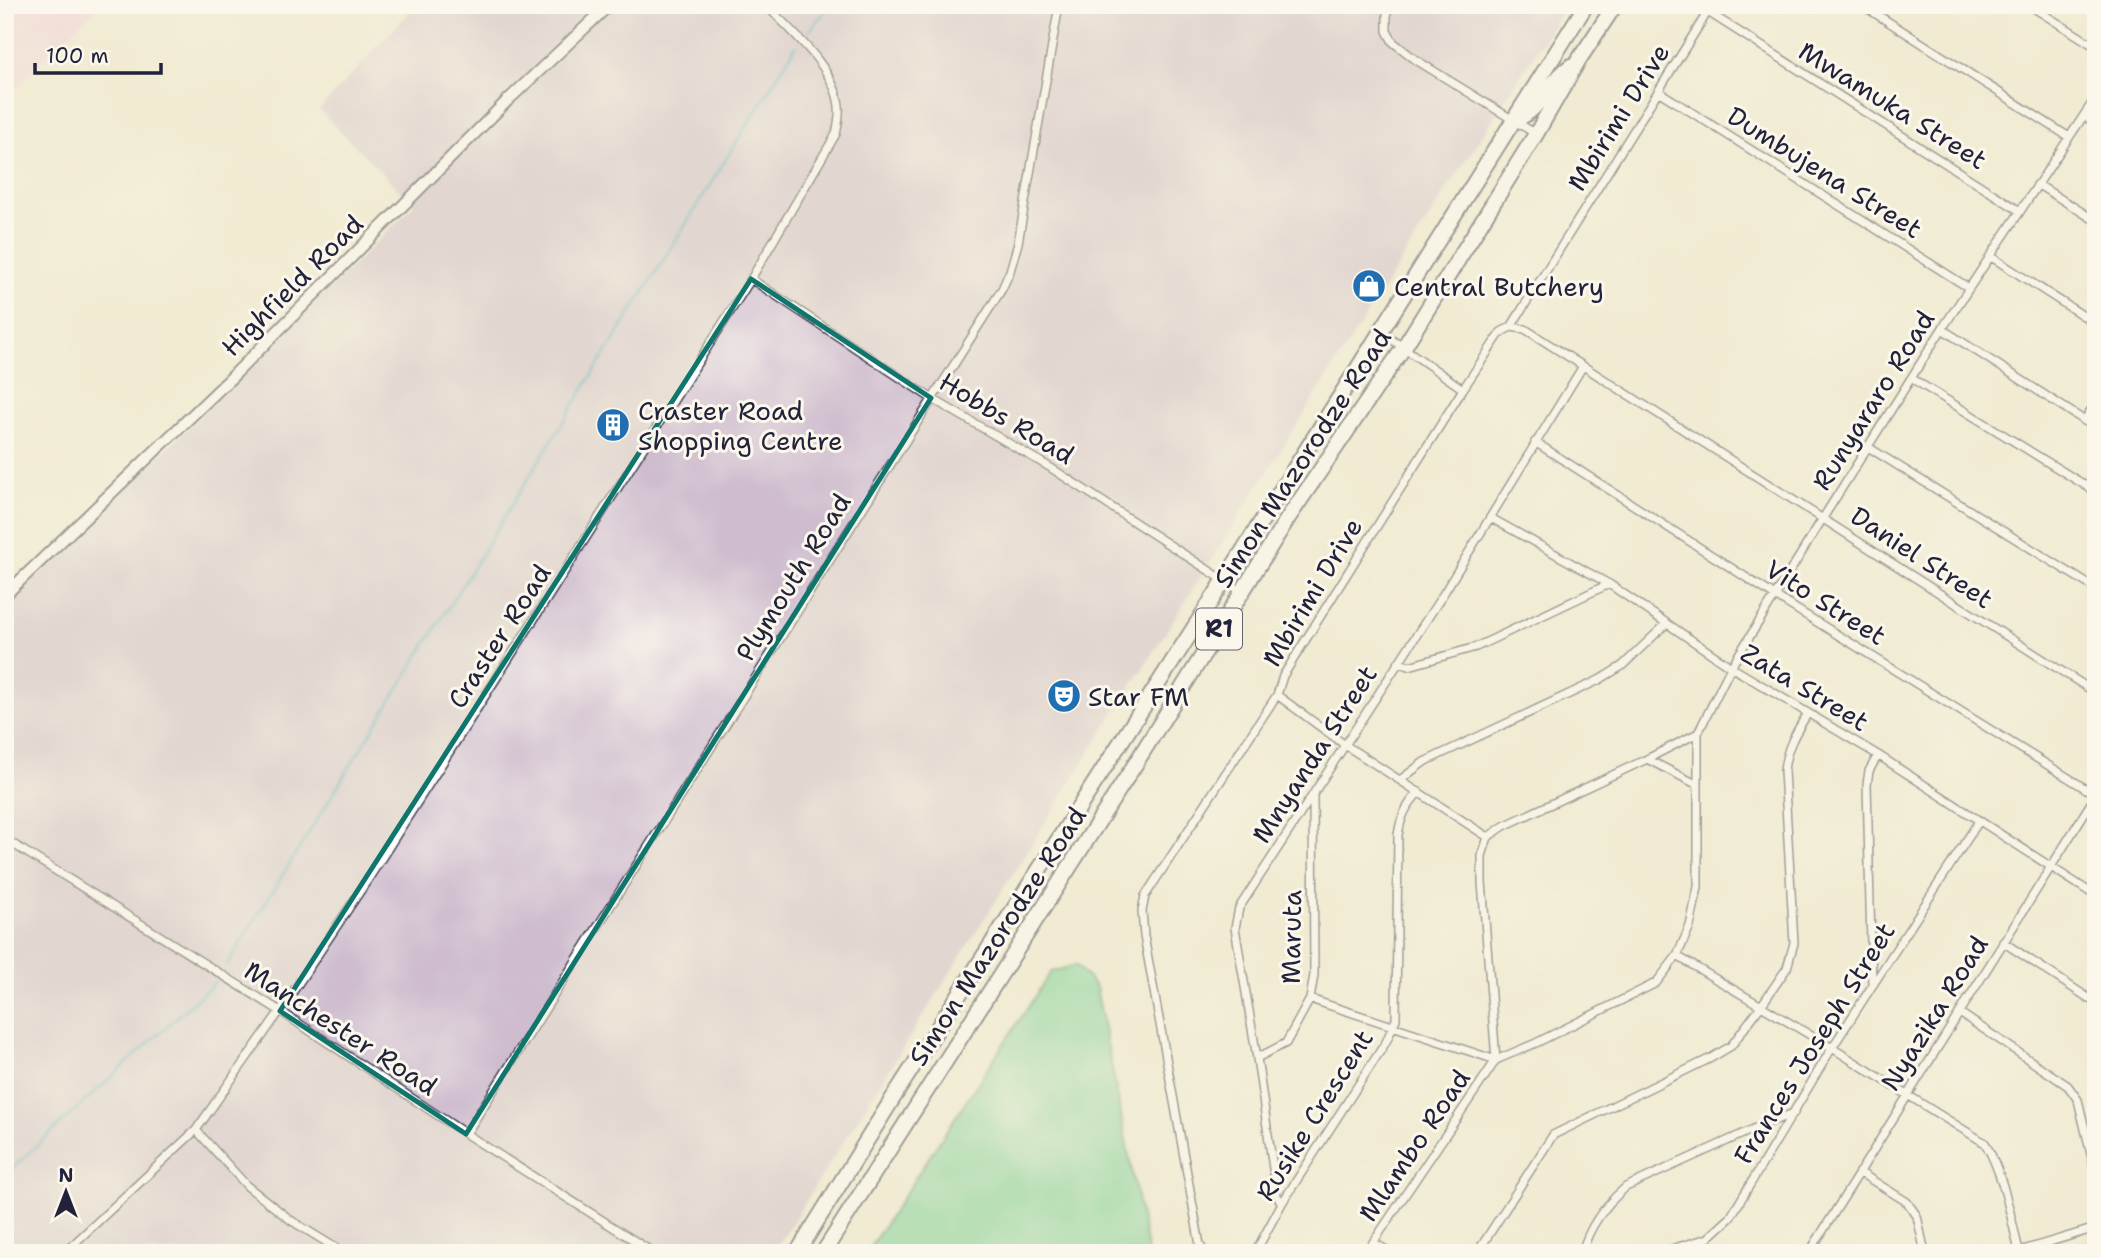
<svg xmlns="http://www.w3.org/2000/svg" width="2101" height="1258" font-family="'Shantell Sans',sans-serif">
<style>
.built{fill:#f3cfe0}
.industrial{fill:#cfbdcf}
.green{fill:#77d097;stroke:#4c7969;stroke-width:2}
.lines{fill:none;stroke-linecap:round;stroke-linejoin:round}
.stream{stroke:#41a9c1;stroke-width:2.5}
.street-casing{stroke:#414052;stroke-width:10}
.secondary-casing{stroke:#414052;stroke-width:14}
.highway-casing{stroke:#414052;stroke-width:18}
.street{stroke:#fff;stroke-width:7}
.secondary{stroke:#fff;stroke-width:10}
.highway{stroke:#fff;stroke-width:14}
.marked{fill:none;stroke:#0f766e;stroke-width:5;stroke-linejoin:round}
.labels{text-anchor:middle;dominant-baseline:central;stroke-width:6;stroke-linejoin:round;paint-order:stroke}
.shield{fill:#fbf7ec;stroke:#636270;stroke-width:2}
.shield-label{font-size:24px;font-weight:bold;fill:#22223b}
.street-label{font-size:26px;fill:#22223b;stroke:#fbf7ec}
.poi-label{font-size:26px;fill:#22223b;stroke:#fbf7ec;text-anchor:start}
</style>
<rect width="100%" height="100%" fill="#fbf7ec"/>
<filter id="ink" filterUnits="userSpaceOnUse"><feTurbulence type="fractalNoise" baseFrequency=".0143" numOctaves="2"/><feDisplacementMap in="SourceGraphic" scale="14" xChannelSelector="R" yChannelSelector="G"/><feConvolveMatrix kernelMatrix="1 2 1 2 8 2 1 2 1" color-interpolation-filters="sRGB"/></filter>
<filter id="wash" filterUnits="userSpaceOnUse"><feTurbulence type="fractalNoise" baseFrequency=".00686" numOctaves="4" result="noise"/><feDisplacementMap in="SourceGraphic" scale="28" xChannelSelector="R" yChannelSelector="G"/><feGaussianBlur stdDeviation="1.57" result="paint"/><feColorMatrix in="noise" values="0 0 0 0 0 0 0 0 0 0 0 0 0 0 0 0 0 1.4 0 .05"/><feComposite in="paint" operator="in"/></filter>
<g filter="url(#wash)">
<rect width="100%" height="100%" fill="#f0ebd2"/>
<path class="built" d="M5,5H100L5,98Z
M2096,1236V1253H2036Z"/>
<path class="industrial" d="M416,5H1566L1369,311L773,1253H5V608L414,205L319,110Z"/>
<path class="green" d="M1076,965L1096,987L1148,1253H866L1051,972Z"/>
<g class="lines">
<path class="stream" d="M809,31L830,5
M227,965L796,46
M5,1175L215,982"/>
</g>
</g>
<g filter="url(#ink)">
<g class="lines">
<g class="street-casing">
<path id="street" d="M1387,5V31L1393,42L1416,60L1536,134
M1862,5L2069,137
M2029,5L2096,47
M1708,12L2020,211
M1658,91L1969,288
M2085,117L2096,123
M2037,184L2096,221
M1990,256L2096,324
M751,279L931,398L1051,468L1242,592
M1511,327L1525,329L2096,693
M1942,329L2096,428
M1381,332L1463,389
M1911,378L2096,492
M2084,421L2096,402
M1535,442L1775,596L2096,795
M1868,447L2096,589
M1491,518L1609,584L1731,667L1878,755L2096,896
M1399,663L1409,666L1476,647L1609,584
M1277,695L1345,745L1488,837
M1698,733V887L1690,926L1677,956L1656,983L1536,1043L1496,1060L1482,882V856L1488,837L1504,826L1647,759Z
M1698,733L1731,667L1823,518L1942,329L2096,97
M1647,759L1696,784
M1400,780L1424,762L1599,680L1622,666L1666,624
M5,839L280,1011L466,1134L654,1253
M2003,942L2096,1003
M1677,956L1832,1048L1985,1143C2004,1176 2010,1214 2019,1251
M1872,985L1867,784L1869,771L1878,755
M1310,999L1496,1060L1366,1253
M1960,1013L2068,1086L2078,1100L2096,1175
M1257,1058L1286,1043L1310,999L1314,975L1313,794
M196,1130L247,1186L292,1221L336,1248L338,1253
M466,1134L1002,289L1010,271L1018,243L1059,5
M1859,1172L1907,1202L1917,1216L1925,1253
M1282,1203L1277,1196L1257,1058L1235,928L1239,908L1442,596L1583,366
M1373,1242L1391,1253
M64,1253L196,1130L280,1011L369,878L751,279L836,134C838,125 840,115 839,106C835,68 792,32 766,5
M1205,1253L1200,1245L1144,936L1142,911L1145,896L1277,695L1283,676L1463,389L1501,332L1511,327L1712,5
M1255,1253L1282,1203L1386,1042L1396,1019L1398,835C1401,816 1406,806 1419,792
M1477,1253L1553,1135L1711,1058L1731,1046L1761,1006L1787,968L1794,943L1784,771C1786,748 1796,732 1808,713
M1582,1253C1589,1226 1605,1205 1626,1187L1760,1126L1794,1113
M1658,1253L1708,1238L1730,1218L1832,1048L1979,821
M1809,1253L2096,795
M2013,1253L2096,1228"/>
</g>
<g class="secondary-casing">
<path id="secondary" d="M5,595L231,378L507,101L609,5"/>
</g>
<g class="highway-casing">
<path id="highway" d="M1517,119C1541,109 1549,81 1571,66
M797,1253L898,1090L1224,581L1586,5
M823,1253L1134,766L1288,518L1404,347L1536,134L1578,61L1615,5"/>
</g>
<use href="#street" class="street"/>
<use href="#secondary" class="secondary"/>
<use href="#highway" class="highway"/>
</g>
</g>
<path d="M0 0H2101V1258H0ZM751,279L931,398L466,1134L280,1011Z" fill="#f0ebd2" fill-opacity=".55" fill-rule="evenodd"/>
<path class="marked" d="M751,279L931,398L466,1134L280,1011Z"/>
<defs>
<g id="shop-disc" transform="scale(1.75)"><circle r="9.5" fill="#1f6fb2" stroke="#fbf7ec"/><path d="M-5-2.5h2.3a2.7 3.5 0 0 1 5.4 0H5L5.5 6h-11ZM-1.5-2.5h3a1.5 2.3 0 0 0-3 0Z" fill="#fff"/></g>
<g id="building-disc" transform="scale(1.75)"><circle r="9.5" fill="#1f6fb2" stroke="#fbf7ec"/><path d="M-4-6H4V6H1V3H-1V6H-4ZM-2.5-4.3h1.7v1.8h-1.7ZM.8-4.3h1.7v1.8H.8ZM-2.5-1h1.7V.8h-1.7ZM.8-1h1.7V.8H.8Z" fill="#fff"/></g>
<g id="theatre-disc" transform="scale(1.75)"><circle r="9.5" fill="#1f6fb2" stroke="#fbf7ec"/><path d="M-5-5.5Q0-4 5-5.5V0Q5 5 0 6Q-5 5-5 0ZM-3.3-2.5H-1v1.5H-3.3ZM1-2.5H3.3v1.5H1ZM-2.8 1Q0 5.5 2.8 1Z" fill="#fff"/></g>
</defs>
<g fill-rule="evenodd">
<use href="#shop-disc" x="1369" y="286"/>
<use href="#building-disc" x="613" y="425"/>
<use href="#theatre-disc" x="1064" y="696"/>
</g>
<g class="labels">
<rect class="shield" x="1196" y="608.5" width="46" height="41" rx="5"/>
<g class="shield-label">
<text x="1219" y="629">R1</text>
</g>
<g class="street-label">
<text transform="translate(1893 105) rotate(32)">Mwamuka Street</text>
<text transform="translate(1618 117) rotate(-58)">Mbirimi Drive</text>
<text transform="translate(1825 172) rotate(32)">Dumbujena Street</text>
<text transform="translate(292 285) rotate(-45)">Highfield Road</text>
<text transform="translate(1873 400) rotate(-58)">Runyararo Road</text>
<text transform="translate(1007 418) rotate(31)">Hobbs Road</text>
<text transform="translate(1302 458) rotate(-57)">Simon Mazorodze Road</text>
<text transform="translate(1922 557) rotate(33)">Daniel Street</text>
<text transform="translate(793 577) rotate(-58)">Plymouth Road</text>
<text transform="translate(1312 592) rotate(-59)">Mbirimi Drive</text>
<text transform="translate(1826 602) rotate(32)">Vito Street</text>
<text transform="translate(499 636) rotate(-57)">Craster Road</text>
<text transform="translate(1805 687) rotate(31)">Zata Street</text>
<text transform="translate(1314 754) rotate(-57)">Mnyanda Street</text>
<text transform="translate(997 936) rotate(-57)">Simon Mazorodze Road</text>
<text transform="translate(1291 937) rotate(-89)">Maruta</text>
<text transform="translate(1934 1013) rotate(-58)">Nyazika Road</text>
<text transform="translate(341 1028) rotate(33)">Manchester Road</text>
<text transform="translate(1814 1043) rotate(-58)">Frances Joseph Street</text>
<text transform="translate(1314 1115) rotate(-58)">Rusike Crescent</text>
<text transform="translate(1414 1145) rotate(-56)">Mlambo Road</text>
</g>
<g class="poi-label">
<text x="1394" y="286">Central Butchery</text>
<text x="638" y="410">Craster Road<tspan x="638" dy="30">Shopping Centre</tspan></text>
<text x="1088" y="696">Star FM</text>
</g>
</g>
<rect width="2101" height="1258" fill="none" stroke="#fbf7ec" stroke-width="28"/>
<g transform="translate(66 1192)" stroke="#fbf7ec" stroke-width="5" paint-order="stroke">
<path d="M0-5L12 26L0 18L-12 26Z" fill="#22223b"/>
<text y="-10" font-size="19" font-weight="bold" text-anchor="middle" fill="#22223b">N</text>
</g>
<path d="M35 63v10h126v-10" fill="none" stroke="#22223b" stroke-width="3.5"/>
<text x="46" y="63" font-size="21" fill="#22223b" stroke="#fbf7ec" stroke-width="5" paint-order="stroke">100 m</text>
</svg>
